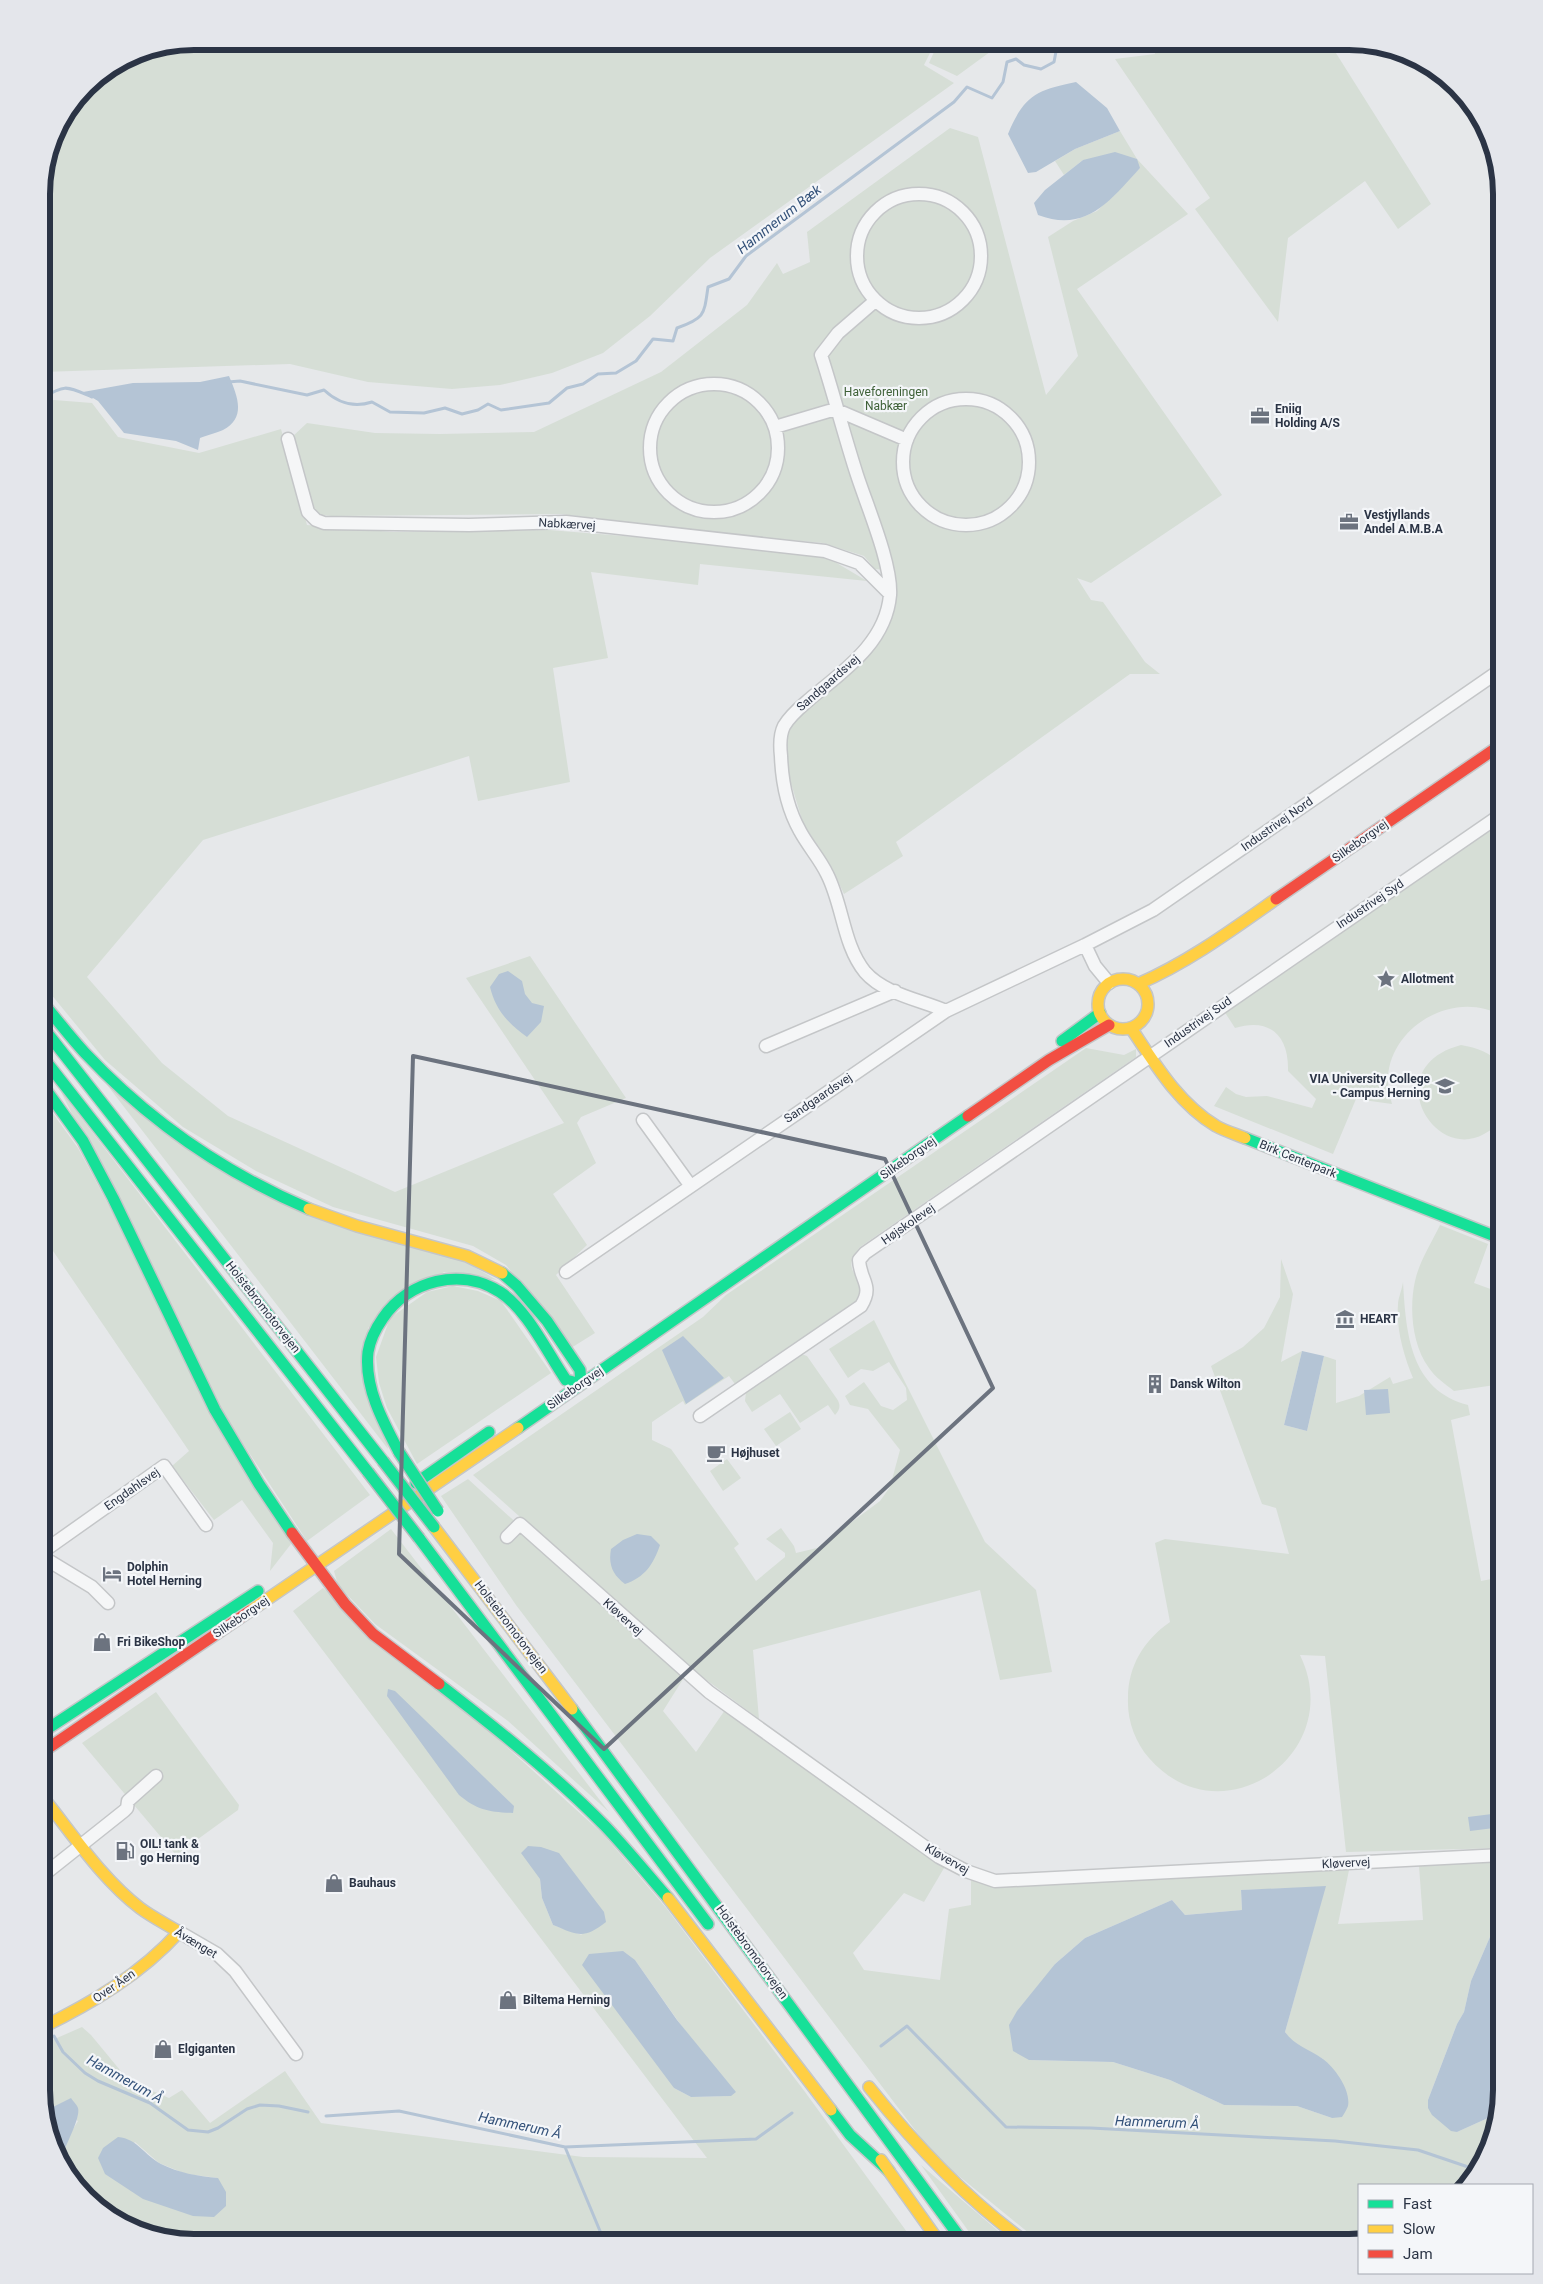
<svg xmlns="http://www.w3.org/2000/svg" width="1543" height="2284" font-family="Roboto,sans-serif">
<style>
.green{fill:#d6ded6;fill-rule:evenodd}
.water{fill:#b4c4d5}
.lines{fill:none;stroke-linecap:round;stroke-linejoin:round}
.stream{stroke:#b4c4d5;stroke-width:3}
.street-casing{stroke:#c4c6c8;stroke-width:15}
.fast-casing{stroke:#c4c6c8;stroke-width:14}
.slow-casing{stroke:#c4c6c8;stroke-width:14}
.jam-casing{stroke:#c4c6c8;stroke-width:14}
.street{stroke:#f5f6f7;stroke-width:12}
.fast{stroke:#16e098;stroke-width:11}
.slow{stroke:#ffcf43;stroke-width:11}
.jam{stroke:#f24e42;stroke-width:11}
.fast-bridge-casing{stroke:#b8bbbf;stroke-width:14;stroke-linecap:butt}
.fast-bridge{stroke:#16e098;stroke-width:11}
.marked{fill:none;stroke:#6c737f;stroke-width:4;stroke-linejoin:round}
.labels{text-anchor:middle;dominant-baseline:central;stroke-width:4.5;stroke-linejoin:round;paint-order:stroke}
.park-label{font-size:12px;fill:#3f6138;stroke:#f4f6f9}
.poi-label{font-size:12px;font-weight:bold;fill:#2b3445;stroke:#f4f6f9;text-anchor:start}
.street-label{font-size:12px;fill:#2b3445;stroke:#f4f6f9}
.water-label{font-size:14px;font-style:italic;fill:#34527a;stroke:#f4f6f9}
.rim{fill:none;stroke:#2b3445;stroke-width:6}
</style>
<rect width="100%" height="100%" fill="#e6e8ea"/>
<path class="green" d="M194,41H936L924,65L954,83L710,258L650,316L603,353L552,373L500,385L452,389L368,382L290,364L42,372V185L53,135L86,86L136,53Z
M939,41H1005L957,76L929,63Z
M1153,42H1329L1431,204L1398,229L1365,181L1288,238L1278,322L1195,209L1210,198L1115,59L1155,54Z
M950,128L978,137L1046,395L1078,356L1048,237L1073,221L1097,211L1140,168L1083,160L1064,175L1055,161L1075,149L1120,131L1137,159L1188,214L1077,289L1222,495L1091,583L1077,578L1091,600L1103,602L1145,662L1160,674H1130L896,842L903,856L844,894L832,868L803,823L790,780L785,748L788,728L797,716L871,652L882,638L891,618L897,597L895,571L875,569L864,556L823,543L746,536L561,514L331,516L314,514L292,437L307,423L375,433L440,434L534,432L661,372L747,305L777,263L783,274L810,262L807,232Z
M54,400L92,403L118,437L199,453L281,429L307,525L393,532L549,530L686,541L825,556L867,581L700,564L698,585L591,572L608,658L553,668L570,782L478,801L469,756L203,840L87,977L162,1063L228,1116L395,1192L564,1123L466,978L530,956L626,1098L581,1117L577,1123L596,1163L553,1194L587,1245L556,1275L595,1333L571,1348L506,1265L473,1246L333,1207L256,1171L183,1127L105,1060L41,982L42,404Z
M1502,822V1016C1456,989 1391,1025 1388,1077C1387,1086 1390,1096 1392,1104L1356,1099L1333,1154L1214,1106L1226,1087L1236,1094L1246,1097L1267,1096L1312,1108L1316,1099L1288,1071C1289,1036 1270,1017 1235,1028L1224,1011Z
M1461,1045C1478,1048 1489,1052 1502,1065V1120C1497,1127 1491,1130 1484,1134C1433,1163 1378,1067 1461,1045Z
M1086,1048L1124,1055L1136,1049V1057L860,1247C840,1271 861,1272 862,1295L856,1301L735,1384L729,1376L685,1405L683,1401L652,1422V1440L671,1449L739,1544L734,1548L756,1581L785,1557V1553L766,1539L781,1528L794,1546L796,1553L817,1548L880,1501L890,1487L900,1450L868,1409L850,1405L845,1396L864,1382L881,1406L893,1410L907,1400L906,1388L889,1362L873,1371L861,1369L848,1378L829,1349L874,1320L985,1542L1036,1590L1052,1672L1000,1680L980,1590L753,1650L759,1719L685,1664L473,1475L703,1317L726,1295Z
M104,1081L235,1180L467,1263L497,1280L444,1272L368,1328L388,1449Z
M60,1090L370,1495L307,1541L221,1410Z
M41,1097L78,1148L291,1544L270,1571L273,1543L242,1500L214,1520L172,1466L189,1451L51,1248L41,1261Z
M1440,1225L1488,1244L1474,1283L1496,1291L1493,1300L1502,1304V1384L1454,1391C1445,1384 1435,1377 1429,1368C1412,1345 1409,1308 1415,1281C1419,1262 1432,1242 1440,1225Z
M1281,1259L1293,1294L1281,1362L1302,1351L1284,1425L1307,1431L1324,1356L1336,1360V1403L1359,1396L1390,1377L1393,1384L1413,1378C1404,1356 1396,1329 1398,1305C1398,1298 1402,1290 1403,1282C1406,1333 1410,1390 1468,1405L1470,1415L1451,1420L1481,1581L1502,1577V1848L1346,1852L1325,1656L1300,1655C1348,1754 1221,1841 1149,1758C1135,1742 1127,1720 1128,1698C1128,1666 1144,1640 1170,1622L1155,1543L1165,1539L1289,1554L1276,1508L1262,1504L1211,1366L1243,1347L1264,1328L1280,1297Z
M453,1286L478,1291L501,1301L551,1373L417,1464L387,1408L379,1383L376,1357L390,1318L427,1292Z
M801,1354L807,1356L837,1399C841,1405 840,1410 835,1415L828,1405L800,1423L780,1394L752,1412L745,1401L746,1392Z
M790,1412L801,1429L776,1446L764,1429Z
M727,1459L741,1478L723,1491L710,1471Z
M468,1479L685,1676L663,1711L696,1752L725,1710L947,1863L924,1902L904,1893L853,1953L864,1970L940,1980L949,1909L971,1905V1879L1020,1885L1349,1870L1338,1924L1423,1920L1419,1866L1502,1862V1909L1471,1981L1464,2012L1457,2024L1428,2100L1457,2132L1488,2118C1493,2126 1485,2161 1479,2168C1474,2174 1468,2180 1462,2185H1359V2240L1349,2243H1041L954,2172L928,2147L516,1605L441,1496ZM1325,1887L1285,2032L1292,2042L1323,2059L1332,2118L1297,2106L1224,2105L1170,2080L1113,2062L1029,2060L1055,1964L1085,1938L1172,1900L1185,1915L1242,1910L1241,1890Z
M391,1529L609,1812L508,1721L375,1624L338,1585L334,1571Z
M323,1588L499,1740L603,1834L667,1909L805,2092L915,2243L185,2242L110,2217L62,2166C58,2151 71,2133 78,2121L49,2107L47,2110L41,2090V2045L82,2027L91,2035L129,2081L169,2098L182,2090L210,2123L285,2071L321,2123L583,2157L707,2158L293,1611ZM540,1879L582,1935L553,1925L542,1898ZM635,1960L731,2096L691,2097L674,2088ZM135,2142L159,2163L186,2174L218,2178L105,2174Z
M156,1692L239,1805L238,1810L176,1855L82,1743Z
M921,2165L997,2230L1015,2243H977Z"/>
<path class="water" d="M1076,82L1107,108L1120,131L1075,149L1036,172L1028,173L1008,134C1024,95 1037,90 1076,82Z
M1115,152L1137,159L1140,168C1110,201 1086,233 1038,215L1034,203L1045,190L1083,160Z
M229,376C237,395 247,418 223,430C217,433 207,435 200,438L198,450L176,441L124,433L98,401L83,392L133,383L200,382Z
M508,971L522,981L525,994L532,1003L544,1006L541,1022L527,1037C508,1023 496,1011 490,987L499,974Z
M683,1336L724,1378L686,1404L662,1350Z
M1302,1351L1324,1356L1307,1431L1284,1425Z
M1388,1389L1390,1413L1366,1415L1364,1390Z
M637,1534L651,1536L660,1545C653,1565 645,1577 625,1584C613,1575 608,1565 611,1549L623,1540Z
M388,1689L395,1691L514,1806L513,1813C489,1812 477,1810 459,1795L387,1696Z
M1500,1813L1502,1827L1470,1831L1468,1817Z
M528,1846L541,1847L559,1853L604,1912L606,1922C583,1940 578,1935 553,1925L542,1898L540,1879L521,1853Z
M1326,1886L1285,2032C1295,2046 1309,2049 1323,2059C1335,2068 1351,2090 1348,2106C1347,2109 1344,2114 1342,2117L1332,2118L1297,2106L1224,2105L1170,2080L1113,2062L1029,2060L1013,2051L1009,2025L1017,2011L1055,1964L1085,1938L1172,1900L1185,1915L1242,1910L1241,1890Z
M1502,1909V2090L1490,2133L1491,2122L1488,2118L1457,2132L1451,2131L1432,2115L1428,2108V2100L1457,2024L1464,2012L1471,1981Z
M623,1951L635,1960L677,2020L736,2092L731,2096L691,2097L674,2088L582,1965L589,1954Z
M71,2098C73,2101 77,2105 78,2108C81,2118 64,2148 60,2161L47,2110Z
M118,2137C138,2139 144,2155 161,2164C179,2173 197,2176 218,2178L226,2192V2206L214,2217L193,2216L143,2199L105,2174L98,2158L103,2148Z"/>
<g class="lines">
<path class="stream" d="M1135,42H1137
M228,382L240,381L307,395L324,390C338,403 354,408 372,402L390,412L424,413L445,408L462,414L478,410L488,404L501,410L549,403L567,388L583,384L598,374L616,373L636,361L653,339L673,341L677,328C705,318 704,315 708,287L729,279L746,256L954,102L967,87L992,98L1003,82L1007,62L1016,59L1024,65L1041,69L1054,62L1058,41
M42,398C66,384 66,386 92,397
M41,2009L44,2015
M54,2036L63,2052L85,2073L98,2081L150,2103L188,2130L208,2132L218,2128L247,2109L260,2105L279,2106L308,2112
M881,2046L907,2026L1006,2127L1091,2128L1335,2141L1418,2150L1477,2170
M326,2116L399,2111L565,2147L756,2139L792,2113
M565,2147L605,2243"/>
<g class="street-casing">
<path id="street" d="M857 256a62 62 0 1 1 124 0a62 62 0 1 1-124 0Z
M875,301L838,333L821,355C834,395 844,435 857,475C867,506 892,564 890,595C886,642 845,670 811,698C802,706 791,714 784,726C780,734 780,747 781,756C782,783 787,808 800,831C808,846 820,859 827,874C843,905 843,945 865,972C884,994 921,1000 946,1011
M650 448a64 64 0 1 1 128 0a64 64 0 1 1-128 0Z
M903 462a63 63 0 1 1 126 0a63 63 0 1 1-126 0Z
M775,427L829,411H839L907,440
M288,439L308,512L316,520L324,523L469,525L566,522L825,551L859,563L890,594
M1085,945L1095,966L1109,983
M766,1046L895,991
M643,1120L690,1185
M566,1272L946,1011L1085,945L1153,910L1502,669
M700,1416L861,1306C874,1285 860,1281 859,1260L865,1253L1502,814
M507,1537L520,1524L709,1692L939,1857L966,1871L995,1881L1502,1855
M41,1553L164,1466L206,1525
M41,1556L92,1587L108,1603
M41,1877L124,1811L127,1808L128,1801L156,1776
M179,1932L217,1954L235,1971L296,2054"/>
</g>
<g class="fast-casing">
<path id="fast" d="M41,1001C56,1018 70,1037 85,1053C148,1120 225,1173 309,1209
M41,1025L383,1461
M1062,1041L1100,1013
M41,1055L368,1472
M41,1083L83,1141L113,1198L215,1410L259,1484L292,1533
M1245,1138L1502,1239
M518,1428L968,1116
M399,1452C383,1422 364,1387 368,1352C370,1339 376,1328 383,1318C409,1280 461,1267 500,1292C527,1309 548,1354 566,1380L581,1384L580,1370L547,1321L517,1286L502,1273
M416,1483L489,1432
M419,1538L708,1924
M439,1684C497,1729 554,1774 605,1826C627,1849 647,1874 668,1898
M572,1709L964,2243
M41,1733L258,1591
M831,2110L850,2135L889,2171"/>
</g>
<g class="slow-casing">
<path id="slow" d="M1098 1004a25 25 0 1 1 50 0a25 25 0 1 1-50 0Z
M1138,984C1187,963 1232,930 1276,899
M1131,1028C1155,1064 1178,1103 1216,1126C1225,1131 1235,1134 1245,1138
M309,1209L357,1226L467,1256L502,1273
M434,1527L572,1709
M250,1611L518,1428
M41,1795C72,1833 100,1877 140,1908C152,1917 166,1924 179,1932C141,1974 92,2003 41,2028
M668,1898L831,2110
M869,2087C916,2146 966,2199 1027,2243
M881,2160L940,2243"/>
</g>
<g class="jam-casing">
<path id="jam" d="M1276,899L1502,744
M968,1116L1049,1060L1109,1025
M292,1533L345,1604L373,1634L439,1684
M41,1753L250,1611"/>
</g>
<use href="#street" class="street"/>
<use href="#fast" class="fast"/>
<use href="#slow" class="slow"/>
<use href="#jam" class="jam"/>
<g class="fast-bridge-casing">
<path id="fast-bridge" d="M399,1452L438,1511
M383,1461L434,1527
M368,1472L419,1538"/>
</g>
<use href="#fast-bridge" class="fast-bridge"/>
</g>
<path class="marked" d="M413,1056L885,1159L993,1388L604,1749L399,1554Z"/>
<defs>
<g id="office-bare" transform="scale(1.5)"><path d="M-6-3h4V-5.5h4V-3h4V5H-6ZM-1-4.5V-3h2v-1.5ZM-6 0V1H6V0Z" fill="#6c737f" stroke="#f4f6f9" stroke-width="2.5" paint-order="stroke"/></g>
<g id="sight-bare" transform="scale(1.5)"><path d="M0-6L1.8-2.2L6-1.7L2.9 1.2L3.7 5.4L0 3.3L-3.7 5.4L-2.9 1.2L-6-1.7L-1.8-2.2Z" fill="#6c737f" stroke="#f4f6f9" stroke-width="2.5" paint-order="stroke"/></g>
<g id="university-bare" transform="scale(1.5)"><path d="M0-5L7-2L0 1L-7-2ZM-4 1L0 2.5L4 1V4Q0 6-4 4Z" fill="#6c737f" stroke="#f4f6f9" stroke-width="2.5" paint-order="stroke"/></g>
<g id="museum-bare" transform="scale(1.5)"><path d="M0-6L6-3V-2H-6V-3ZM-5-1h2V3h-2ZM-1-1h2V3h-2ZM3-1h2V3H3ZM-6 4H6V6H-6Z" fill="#6c737f" stroke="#f4f6f9" stroke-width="2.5" paint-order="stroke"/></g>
<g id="building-bare" transform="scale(1.5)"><path d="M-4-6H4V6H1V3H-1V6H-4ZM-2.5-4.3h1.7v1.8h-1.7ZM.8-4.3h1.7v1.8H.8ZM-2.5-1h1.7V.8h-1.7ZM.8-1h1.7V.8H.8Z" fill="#6c737f" stroke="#f4f6f9" stroke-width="2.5" paint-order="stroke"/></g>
<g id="cafe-bare" transform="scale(1.5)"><path d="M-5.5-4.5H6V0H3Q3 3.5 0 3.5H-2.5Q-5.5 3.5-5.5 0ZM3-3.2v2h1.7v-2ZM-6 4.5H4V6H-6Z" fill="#6c737f" stroke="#f4f6f9" stroke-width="2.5" paint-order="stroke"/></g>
<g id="hotel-bare" transform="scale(1.5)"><path d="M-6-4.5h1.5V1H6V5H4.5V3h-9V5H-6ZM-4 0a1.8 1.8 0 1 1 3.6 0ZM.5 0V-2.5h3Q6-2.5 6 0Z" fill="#6c737f" stroke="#f4f6f9" stroke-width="2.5" paint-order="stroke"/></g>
<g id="shop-bare" transform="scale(1.5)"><path d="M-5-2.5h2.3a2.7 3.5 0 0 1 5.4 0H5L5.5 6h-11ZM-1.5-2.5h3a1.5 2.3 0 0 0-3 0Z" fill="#6c737f" stroke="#f4f6f9" stroke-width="2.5" paint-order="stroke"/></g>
<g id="fuel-bare" transform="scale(1.5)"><path d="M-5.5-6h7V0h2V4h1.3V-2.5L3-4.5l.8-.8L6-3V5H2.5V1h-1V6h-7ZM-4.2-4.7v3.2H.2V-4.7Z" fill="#6c737f" stroke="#f4f6f9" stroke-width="2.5" paint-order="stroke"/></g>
</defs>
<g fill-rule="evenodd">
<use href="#office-bare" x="1260" y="416"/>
<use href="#office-bare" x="1349" y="522"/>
<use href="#sight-bare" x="1386" y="979"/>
<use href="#university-bare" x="1445" y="1086"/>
<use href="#museum-bare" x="1345" y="1319"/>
<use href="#building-bare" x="1155" y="1384"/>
<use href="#cafe-bare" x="716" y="1453"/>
<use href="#hotel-bare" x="112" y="1574"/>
<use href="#shop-bare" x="102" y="1642"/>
<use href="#fuel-bare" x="125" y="1851"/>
<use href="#shop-bare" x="334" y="1883"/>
<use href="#shop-bare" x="508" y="2000"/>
<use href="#shop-bare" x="163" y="2049"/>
</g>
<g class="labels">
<g class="park-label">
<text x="886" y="392">Haveforeningen<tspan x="886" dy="14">Nabkær</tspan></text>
</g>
<g class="poi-label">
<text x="1275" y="409">Eniig<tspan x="1275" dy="14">Holding A/S</tspan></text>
<text x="1364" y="515">Vestjyllands<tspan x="1364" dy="14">Andel A.M.B.A</tspan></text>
<text x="1401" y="979">Allotment</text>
<text x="1430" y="1079" text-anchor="end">VIA University College<tspan x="1430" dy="14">- Campus Herning</tspan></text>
<text x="1360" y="1319">HEART</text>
<text x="1170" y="1384">Dansk Wilton</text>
<text x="731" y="1453">Højhuset</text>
<text x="127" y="1567">Dolphin<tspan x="127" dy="14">Hotel Herning</tspan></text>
<text x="117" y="1642">Fri BikeShop</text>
<text x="140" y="1844">OIL! tank &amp;<tspan x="140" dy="14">go Herning</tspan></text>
<text x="349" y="1883">Bauhaus</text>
<text x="523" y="2000">Biltema Herning</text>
<text x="178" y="2049">Elgiganten</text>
</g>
<g class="street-label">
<text transform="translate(567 524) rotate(3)">Nabkærvej</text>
<text transform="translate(828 683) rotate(-41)">Sandgaardsvej</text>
<text transform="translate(1277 824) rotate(-35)">Industrivej Nord</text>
<text transform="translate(1360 841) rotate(-35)">Silkeborgvej</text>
<text transform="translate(1370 904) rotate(-34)">Industrivej Syd</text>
<text transform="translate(1198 1022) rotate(-35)">Industrivej Sud</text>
<text transform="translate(818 1098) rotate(-34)">Sandgaardsvej</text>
<text transform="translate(908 1158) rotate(-35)">Silkeborgvej</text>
<text transform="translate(1298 1159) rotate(22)">Birk Centerpark</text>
<text transform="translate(908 1224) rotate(-35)">Højskolevej</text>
<text transform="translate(263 1307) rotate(52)">Holstebromotorvejen</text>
<text transform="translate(575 1388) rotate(-35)">Silkeborgvej</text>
<text transform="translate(132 1489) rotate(-35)">Engdahlsvej</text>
<text transform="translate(241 1617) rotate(-34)">Silkeborgvej</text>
<text transform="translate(623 1617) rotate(42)">Kløvervej</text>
<text transform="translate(511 1627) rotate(53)">Holstebromotorvejen</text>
<text transform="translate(947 1859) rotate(30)">Kløvervej</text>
<text transform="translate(1346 1863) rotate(-3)">Kløvervej</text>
<text transform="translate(196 1943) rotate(31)">Åvænget</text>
<text transform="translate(752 1952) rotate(54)">Holstebromotorvejen</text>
<text transform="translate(114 1986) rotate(-35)">Over Åen</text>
</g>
<g class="water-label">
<text transform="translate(779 219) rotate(-38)">Hammerum Bæk</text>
<text transform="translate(125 2079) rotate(29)">Hammerum Å</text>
<text transform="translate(1157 2122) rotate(2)">Hammerum Å</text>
<text transform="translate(520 2125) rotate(12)">Hammerum Å</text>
</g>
</g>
<path d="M0 0H1543V2284H0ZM194 50H1349A144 144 0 0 1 1493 194V2090A144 144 0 0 1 1349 2234H194A144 144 0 0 1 50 2090V194A144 144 0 0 1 194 50Z" fill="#e4e6eb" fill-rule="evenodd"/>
<path class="rim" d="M194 50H1349A144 144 0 0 1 1493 194V2090A144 144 0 0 1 1349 2234H194A144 144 0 0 1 50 2090V194A144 144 0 0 1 194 50Z"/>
<rect x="1358" y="2184" width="175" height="90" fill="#f4f6f9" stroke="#a4a8b1"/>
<rect x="1368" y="2200" width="25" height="8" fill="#16e098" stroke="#a4a8b1"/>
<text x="1403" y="2209" font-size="15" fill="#2b3445">Fast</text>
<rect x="1368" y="2225" width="25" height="8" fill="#ffcf43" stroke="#a4a8b1"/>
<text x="1403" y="2234" font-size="15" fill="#2b3445">Slow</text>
<rect x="1368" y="2250" width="25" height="8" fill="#f24e42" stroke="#a4a8b1"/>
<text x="1403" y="2259" font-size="15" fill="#2b3445">Jam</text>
</svg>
